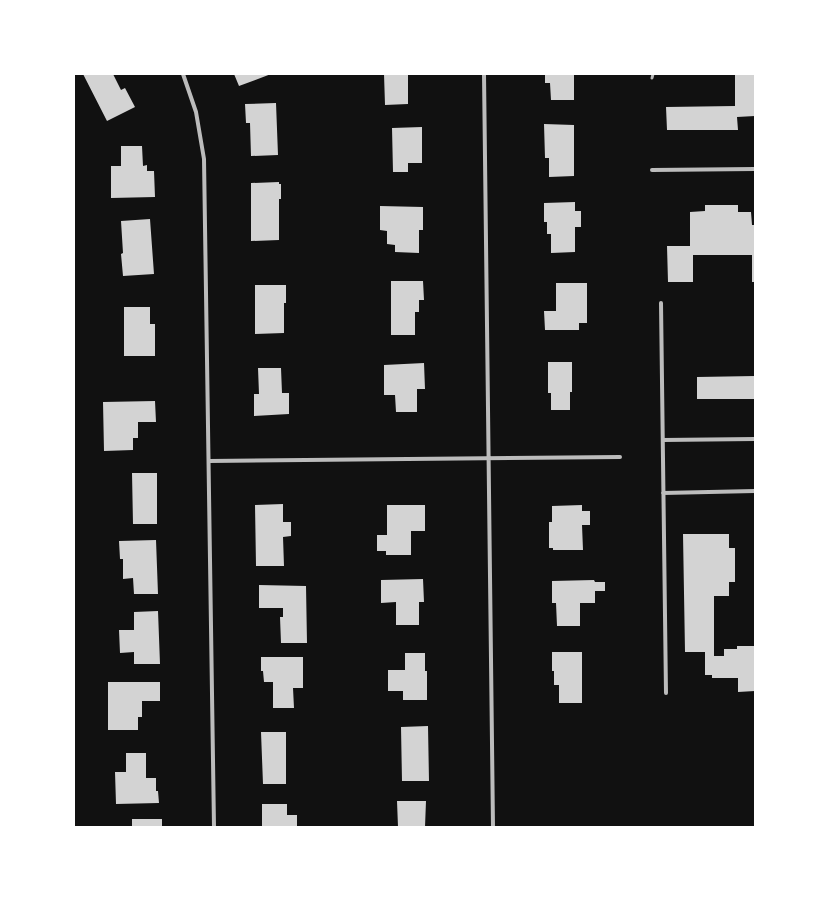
<svg xmlns="http://www.w3.org/2000/svg" width="829" height="901" font-family="'Space Grotesk',sans-serif">
<style>
.building{fill:#d3d3d3}
.lines{fill:none;stroke-linecap:round;stroke-linejoin:round}
.service{stroke:#bcbcbc;stroke-width:3}
.minor{stroke:#bcbcbc;stroke-width:4}
</style>
<rect width="100%" height="100%" fill="#111"/>
<path class="building" d="M83,74H113L121,90L125,88L135,107L107,121Z
M234,74H271L239,86Z
M384,74H408V104L385,105Z
M545,74H574V100H551L550,83H545Z
M735,74H755V116L737,117L738,130H667L666,107L735,106Z
M276,103L278,155L251,156L250,123H246L245,104Z
M544,124L574,125V176L549,177V158H545Z
M422,127V163H408V172H393L392,128Z
M121,146H142L143,166L147,165V171H154L155,197L111,198V166H121Z
M279,182V184H281V199H279V240L251,241V183Z
M575,202V211H581V227H575V252L551,253V234H547V222H544V203Z
M705,205H738V212H751L752,225H755V282H752V255H693V282H668L667,246H690V212L705,211Z
M380,206L423,207V230H419V253L395,252V245L387,244V231L380,230Z
M150,219L154,274L123,276L121,254L123,253L121,221Z
M391,281H423L424,300H419V312H415V335H391Z
M556,283H587V323H579V330H545L544,311H556Z
M255,285H286V303H284V333L255,334Z
M124,307H150V324H155V356H124Z
M548,362H572V392H570V410H551V393H548Z
M424,363L425,389H417V412H396L395,395H384V365Z
M258,368H281L282,393H289V414L254,416V394H259Z
M755,376V399H697V377Z
M155,401L156,422H138V438H133V450L104,451L103,402Z
M132,473H157V524H133Z
M283,504V522H291V536L283,537L284,566H256L255,505Z
M387,505H425V531H411V555H386V551H377V535H387Z
M582,505V511H590V525H582L583,550H553V548H549V522H552V506Z
M683,534H729V548H735V582H729V596H714V656H724V649H737V646H755V691L738,692V678H712V675H705V652H685Z
M156,540L158,594H134L133,578L123,579V559H120L119,541Z
M423,579L424,602H419V625H396V602L381,603V580Z
M594,580L595,582H605V591H595V603H580V626H557L556,603H552V581Z
M259,585L306,586L307,643H281L280,617H283V608H259Z
M158,611L160,664H134V652L120,653L119,630H134V612Z
M552,652H582V703H559V685H554V671H552Z
M405,653H425V671H427V700H403V691H388V670H405Z
M261,657H303V688H293L294,708H273V682H264L263,671H261Z
M108,682H160V701H142V717H138V730H108Z
M428,726L429,781H402L401,727Z
M261,732H286V784H263Z
M126,753H146V778H156V791H158L159,803L116,804L115,772H126Z
M397,801H426L425,827H398Z
M262,804H287V815H297V827H262Z
M132,819H162V827H132Z"/>
<g class="lines">
<path class="service" d="M652,78L653,74"/>
<path class="minor" d="M183,74L196,112L204,159L214,827
M484,74L493,827
M652,170L755,169
M661,303L666,693
M663,440L755,439
M209,461L620,457
M663,493L755,491"/>
</g>
<rect width="829" height="901" fill="none" stroke="#ffffff" stroke-width="150"/>
</svg>
